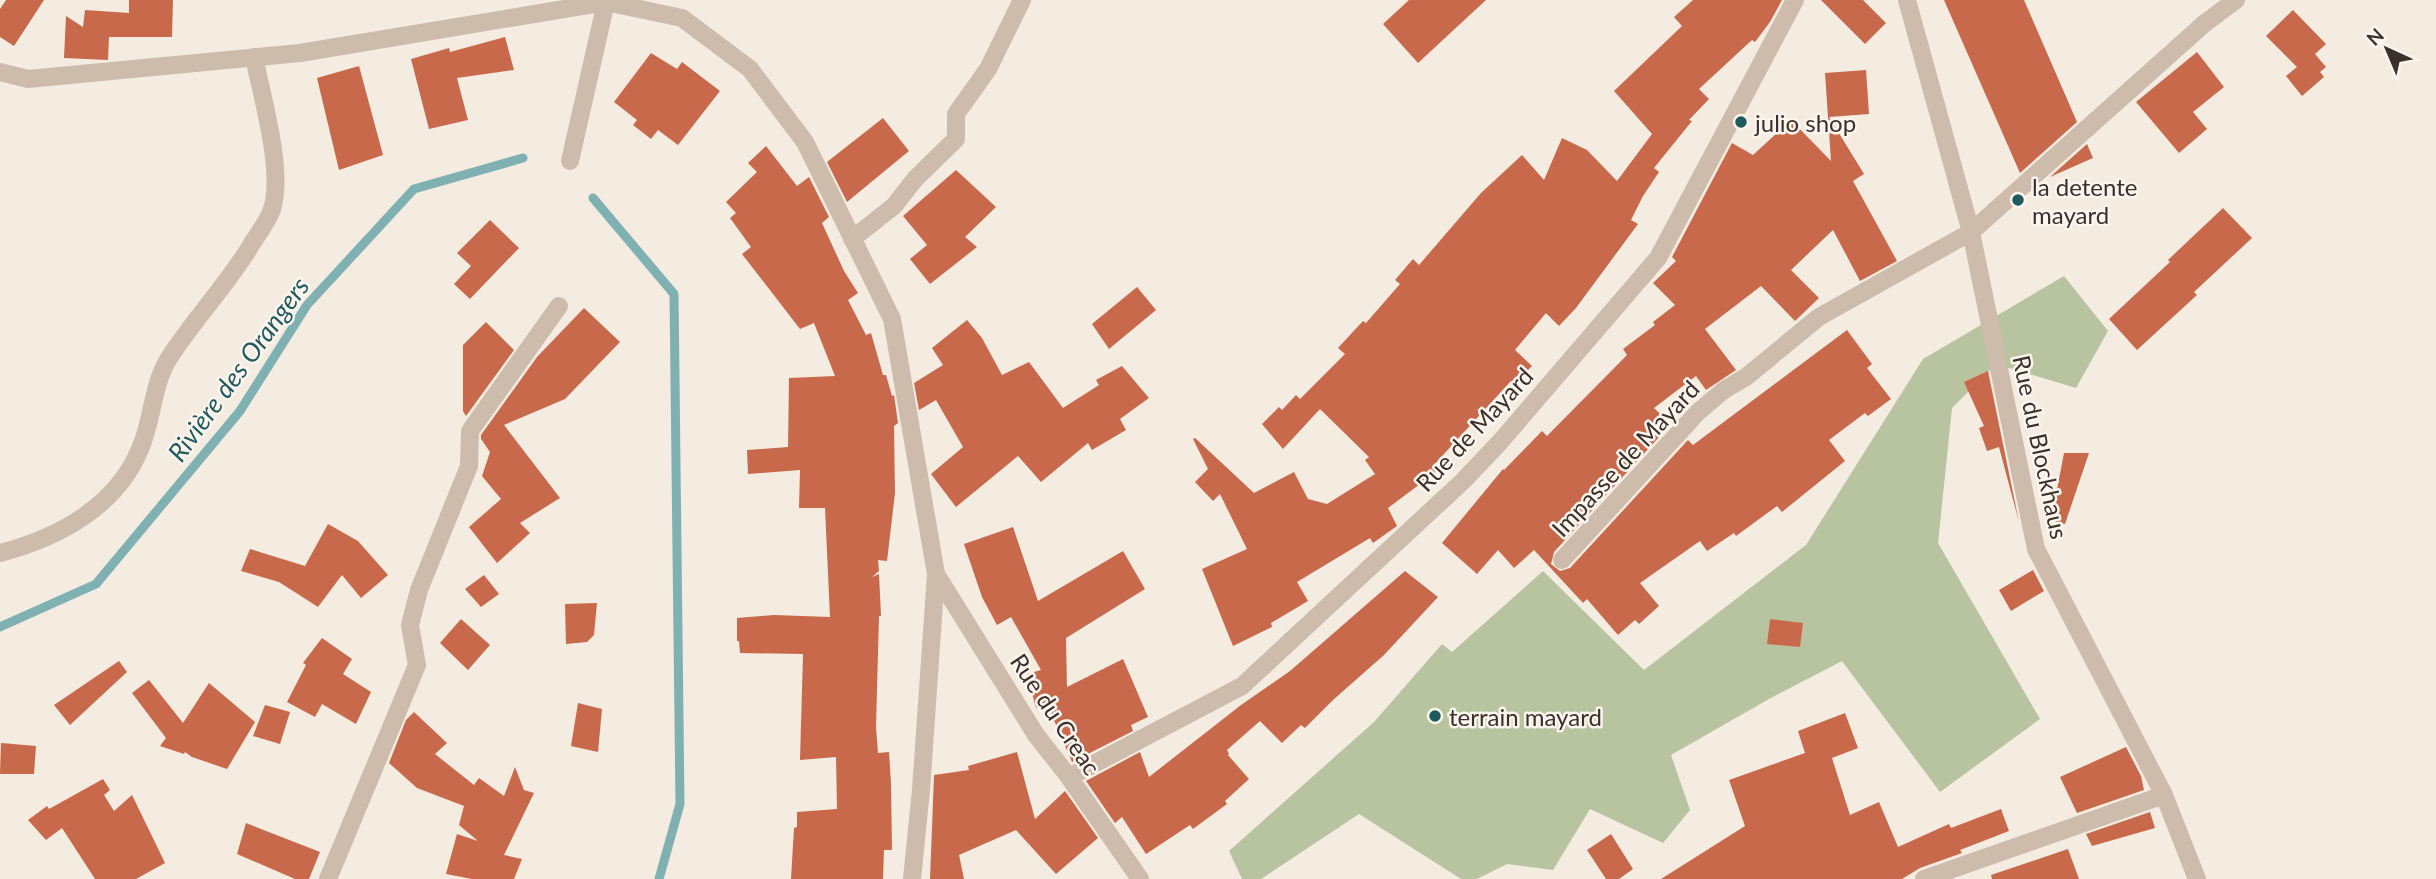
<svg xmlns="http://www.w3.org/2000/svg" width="2436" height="879" font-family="Lato,sans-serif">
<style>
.green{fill:#b8c4a0}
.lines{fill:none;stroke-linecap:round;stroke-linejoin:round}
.stream{stroke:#7fb0b2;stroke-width:9}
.building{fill:#c8694b}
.minor{stroke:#cdbbac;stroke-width:18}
.tertiary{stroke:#cdbbac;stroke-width:18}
.poi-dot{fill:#1f5a5e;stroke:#fbf5ee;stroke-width:2.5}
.labels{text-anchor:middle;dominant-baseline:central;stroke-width:5;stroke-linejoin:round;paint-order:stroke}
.poi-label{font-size:24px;fill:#3b302b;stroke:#fbf5ee;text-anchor:start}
.street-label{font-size:24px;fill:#3b302b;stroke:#fbf5ee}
.water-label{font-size:26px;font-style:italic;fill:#1f5a5e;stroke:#fbf5ee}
</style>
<rect width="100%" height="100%" fill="#f4ebe1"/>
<path class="green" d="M2064,276L2108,331L2076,388L1996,364L1952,408L1938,543L2040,719L1940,792L1842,661L1769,699L1671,755L1690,810L1663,843L1590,809L1553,870L1507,864L1477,879H1461L1359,814L1261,879H1242L1229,851L1374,722L1442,644L1452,652L1543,571L1644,670L1806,545L1923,359Z"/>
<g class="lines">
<path class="stream" d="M593,198L674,294L680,804L659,879
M0,627L96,584L240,411L307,305L414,189L523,158"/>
</g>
<path class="building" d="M6,0H44L14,46L0,37V9Z
M129,0H173L172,37H109L108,60L64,58L66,16L83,27L85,10L129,13Z
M1409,0H1486L1418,63L1383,24Z
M1693,0H1782L1770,22L1755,42L1752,40L1699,89L1709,99L1689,120L1692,121L1654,168L1659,172L1643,196L1631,220L1638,224L1576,308L1559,326L1546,313L1515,350L1532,366L1514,384L1511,381L1432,467L1436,472L1388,508L1397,526L1373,543L1370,538L1297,582L1308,601L1271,623L1272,627L1233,646L1202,569L1247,549L1220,494L1213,501L1195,482L1208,469L1193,439L1195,438L1254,493L1294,472L1308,499L1327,504L1375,474L1365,460L1369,457L1320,409L1283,449L1262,424L1279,407L1282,410L1296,395L1300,399L1345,354L1338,348L1363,321L1366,323L1400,284L1395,280L1413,259L1419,265L1481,193L1522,155L1544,180L1562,138L1587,150L1617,181L1652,134L1614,91L1682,26L1674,17Z
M1821,0H1863L1886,23L1865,44Z
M1944,0H2024L2077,122L2020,173Z
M2293,10L2326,44L2315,54L2326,67L2320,72L2324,77L2302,96L2286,76L2297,67L2266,36Z
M505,37L514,70L457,78L468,120L429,129L411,59L449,48L450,52Z
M2197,52L2224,87L2193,112L2207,129L2179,153L2136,102Z
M651,53L677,69L682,62L720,91L678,145L658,130L651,139L633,125L637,120L614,102Z
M359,66L383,155L339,170L317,78Z
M1866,70L1869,114L1829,117L1864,174L1853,181L1897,261L1860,281L1833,230L1791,270L1819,298L1795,321L1761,286L1705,329L1736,370L1706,390L1696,376L1654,408L1671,424L1554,552L1551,564L1560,571L1570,568L1688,440L1693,445L1847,330L1872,364L1867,368L1891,399L1868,416L1865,413L1829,440L1845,461L1782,512L1777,506L1736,536L1734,533L1707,551L1700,541L1640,583L1659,606L1639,624L1635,620L1618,635L1587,599L1583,603L1534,550L1514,568L1498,550L1477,574L1442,543L1503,469L1504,470L1542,431L1547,436L1627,355L1623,349L1655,325L1653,322L1675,305L1653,283L1676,261L1672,257L1732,143L1753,155L1791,120L1831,161L1825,73Z
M883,118L909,151L847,202L827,162Z
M2087,144L2093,158L2050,177Z
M766,146L797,186L809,177L829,217L822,223L844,271L858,293L848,300L866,335L871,333L883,375H886L892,396L894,395L898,423L894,426L895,493L887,561L878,560L879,571L872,577L879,574L881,616H879L876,727L878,753L889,752L891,783L892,850H884L883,879H791L794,828L797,827V812L837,809L836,757L800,760L803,654L740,653L739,641H737V618L774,615L830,617L825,508H799L800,470L748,474L747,450L788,447L789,378L835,376L814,323L800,329L742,254L751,247L730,218L736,213L726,202L757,172L748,163Z
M956,170L996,207L965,237L977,247L930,284L910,259L927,245L903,216Z
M2223,208L2252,238L2194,292L2197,295L2137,350L2109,319L2170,262L2168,260Z
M490,220L519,248L470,299L454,284L471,266L457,253Z
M1137,287L1156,310L1109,349L1092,324Z
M584,308L620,342L565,399L504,425L560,498L520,523L530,533L497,563L469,527L501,499L482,476L490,452L481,439V435L537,357Z
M967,320L982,338L1002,375L1029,362L1063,408L1099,385L1096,380L1122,366L1149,398L1120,419L1126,430L1092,450L1088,443L1041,482L1018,456L956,507L931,474L963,447L936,400L919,410L914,383L943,365L932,348Z
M486,322L514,350L466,416L463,411V345Z
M1988,371L2019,522L1999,447L1987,451L1979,428L1984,426L1964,382Z
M2064,453H2089L2065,524L2051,521Z
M328,524L358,541L388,575L361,598L342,575L318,607L279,582L241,571L250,549L305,566Z
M1013,527L1038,601L1123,551L1145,589L1066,638L1067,687L1123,659L1148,717L1131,725L1133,731L1072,762L1047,704L1036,708L1027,674L1041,670L1011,617L997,625L982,597L964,544Z
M2033,570L2044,591L2011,611L1999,590Z
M1405,571L1438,597L1384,655L1333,700L1305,728L1301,725L1282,743L1260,721L1227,750L1229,754L1228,755L1249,779L1225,801L1227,804L1193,829L1190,825L1146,854L1122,817L1115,823L1086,781L1140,752L1149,777L1241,705L1290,671Z
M484,575L499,594L481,607L465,589Z
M597,603L594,635L587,642L566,644L565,604Z
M461,619L490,645L468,670L440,643Z
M1770,619L1803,623L1800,647L1767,644Z
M322,638L352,659L343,674L371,692L356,724L322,704L315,717L287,702L306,665L303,663Z
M119,661L127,672L70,725L54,705Z
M149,680L183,723L209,683L255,722L227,769L192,757L185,752L184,754L160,746L166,738L132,693Z
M578,703L602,709L598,752L571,746Z
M265,705L290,712L280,744L253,736Z
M414,712L447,743L435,754L474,785L479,778L504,796L515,767L524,790L534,793L504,855L522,859L514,879H472L446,874L457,834L478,841L459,825L464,806L417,788L389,763L406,720Z
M1845,713L1858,748L1832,758L1850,815L1879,802L1898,847L1949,824L1951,828L2001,809L2009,831L1960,850L1962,853L1920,868L1902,879H1661L1745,826L1729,780L1805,753L1798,731Z
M1,743L36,746L34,774H0Z
M2126,747L2141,776L2144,790L2077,813L2060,777Z
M1017,752L1035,819L1065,791L1098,838L1056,874L1016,830L959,855L964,879H930L934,775L969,770L968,766Z
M103,779L110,790L104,795L114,811L132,795L165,863L136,879H95L62,828L46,840L28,820L47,806L49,809Z
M2150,812L2155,828L2092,846L2086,834Z
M246,823L320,852L309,879H295L237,854Z
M1611,834L1633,869L1619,879H1606L1587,850Z
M2068,849L2079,879H1992L1991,875Z"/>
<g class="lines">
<path class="minor" d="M1907,0L1971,232L2036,549L2164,795L2197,879
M570,161L606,2
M852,239L894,206L915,179L956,139V114L988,69L1022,0
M0,553C58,538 116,507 140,449C153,420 152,385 169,358C195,318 228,284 253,242C259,232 269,220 272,209C284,171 262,97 254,57
M1562,560L1698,412L1724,390L1746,377L1819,317L1971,232L2205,23L2236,0
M936,574L1036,735L1069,777L1140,879
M1069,777L1242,686L1463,481L1500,442L1658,258L1795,0
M328,879L417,665L410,625L419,590L469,466L470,431L559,306
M1924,879L2164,795"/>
<path class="tertiary" d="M0,72L28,79L300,53L606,2L682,18L750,69L805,142L892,319L936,574L921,790L912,879"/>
</g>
<g class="poi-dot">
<circle cx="1741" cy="122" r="7"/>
<circle cx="2018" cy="200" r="7"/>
<circle cx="1435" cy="716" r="7"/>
</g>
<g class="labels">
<g class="poi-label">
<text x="1755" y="122">julio shop</text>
<text x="2032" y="186">la detente<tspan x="2032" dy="28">mayard</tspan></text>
<text x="1449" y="716">terrain mayard</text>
</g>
<g class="street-label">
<text transform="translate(1474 429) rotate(-47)">Rue de Mayard</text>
<text transform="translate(2041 447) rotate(78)">Rue du Blockhaus</text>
<text transform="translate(1625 458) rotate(-47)">Impasse de Mayard</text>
<text transform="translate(1056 714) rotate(56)">Rue du Creac</text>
</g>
<g class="water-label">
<text transform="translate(238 369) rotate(-54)">Rivière des Orangers</text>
</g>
</g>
<g transform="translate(2387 49) rotate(316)" stroke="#fbf5ee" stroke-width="5" paint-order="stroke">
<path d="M0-5L12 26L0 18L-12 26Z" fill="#3b302b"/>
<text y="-10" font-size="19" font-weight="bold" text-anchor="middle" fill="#3b302b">N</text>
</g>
</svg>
